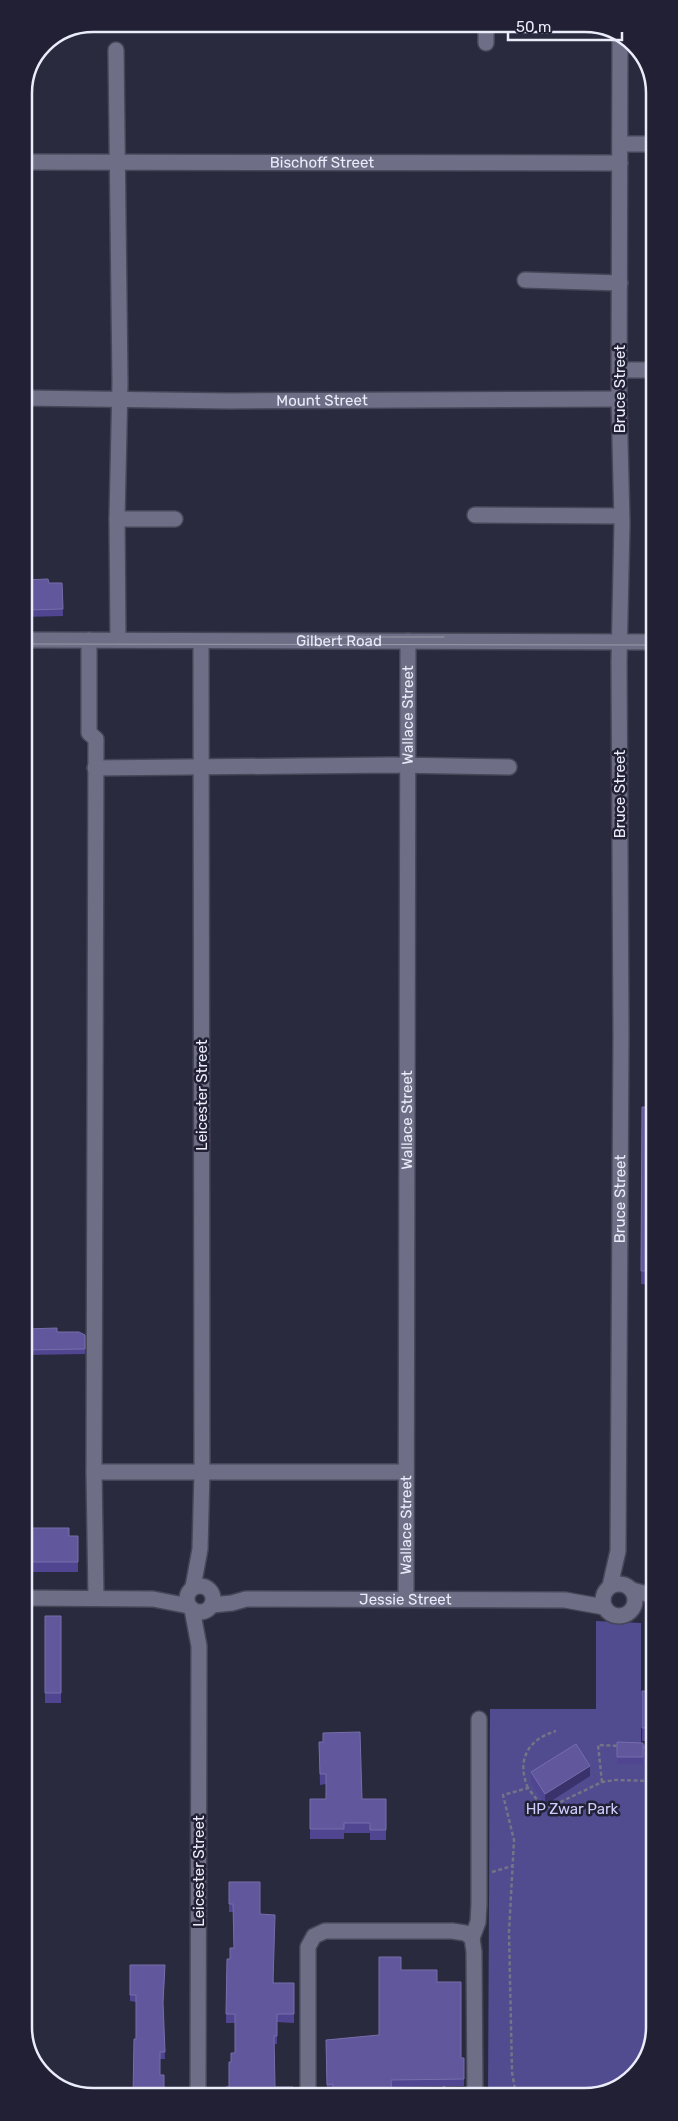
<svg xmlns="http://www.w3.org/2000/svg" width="678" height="2121" font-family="Rubik,sans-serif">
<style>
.green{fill:#514b8f}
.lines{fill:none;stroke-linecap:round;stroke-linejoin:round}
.minor-casing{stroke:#474658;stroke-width:18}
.path{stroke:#737485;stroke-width:2.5;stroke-dasharray:4 2.5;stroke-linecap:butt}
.minor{stroke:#6e6e86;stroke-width:15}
.tram{stroke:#9a9aab;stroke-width:1}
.wall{fill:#504591}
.shaded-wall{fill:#3a326b}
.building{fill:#60579c;stroke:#766eab}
.labels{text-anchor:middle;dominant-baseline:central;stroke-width:5;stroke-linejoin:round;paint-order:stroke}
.street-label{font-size:15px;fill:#ebecfa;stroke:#212034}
.park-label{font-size:15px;fill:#cdccfa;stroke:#212034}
.rim{fill:none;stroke:#ebecfa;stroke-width:2.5}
</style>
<rect width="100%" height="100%" fill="#2a2a3e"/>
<path class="green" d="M596,1621L641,1623V1744L654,1745V2027L640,2070L602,2095H488L490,1709H596Z"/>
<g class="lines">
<g class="minor-casing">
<g id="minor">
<path d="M486,24V43"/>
<path d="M116,50L120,383L117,519L118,640"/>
<path d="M620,144H652"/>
<path id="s1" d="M24,162L620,163"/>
<path d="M525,280L620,283"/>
<path d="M620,370H652"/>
<path id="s2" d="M24,398L229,401L619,399"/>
<path d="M475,515L621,516"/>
<path d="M117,519H175"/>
<path id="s3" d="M25,640L653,642"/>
<path d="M89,640V733L96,739L94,1472L96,1598"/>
<path d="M95,768L392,765L509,767"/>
<path d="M94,1472H406"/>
<circle cx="619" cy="1600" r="16"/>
<circle cx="200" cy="1599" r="13"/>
<path id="s4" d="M610,1586L618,1551L619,1378L621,1034L619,662L622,523L619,399L620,37"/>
<path d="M193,1587L200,1549L202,1472L201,641"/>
<path d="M632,1590L654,1596"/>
<path d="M26,1598L153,1599L189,1606"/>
<path id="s5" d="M406,1599L408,641"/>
<path id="s6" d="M212,1605L232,1603L246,1599L565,1600L604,1607"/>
<path d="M192,1609L199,1646L198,2097"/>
<path d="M472,1938L478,1922L479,1904V1719"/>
<path d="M308,2096V1947L314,1936L325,1931H452L465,1933L472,1938L474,1952L475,2095"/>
</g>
</g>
<path class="path" d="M640,1747H654
M602,1782L598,1745L620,1746
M528,1788C516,1760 528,1739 556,1731
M492,1872L512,1866
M444,2086V2096
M441,2091V2096
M516,2095L512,2072L509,1932L514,1840L503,1795L528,1788L541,1805L548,1808L602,1782L615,1780L654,1781"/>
<use href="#minor" class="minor"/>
<path class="tram" d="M299,637H444
M25,644L653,645"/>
</g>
<path class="wall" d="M24,580L49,583H62L63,616L25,617Z
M642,1107H653V1285L641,1284Z
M57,1332L85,1335V1354L26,1355L25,1343Z
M25,1528L69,1536H78V1572H26Z
M45,1616H61V1703H45Z
M654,1676V1741H642V1691H652Z
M319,1742L362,1799H386V1840H370V1833H344V1839H310V1799H326V1784L320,1785Z
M617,1742L643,1743V1764H617Z
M531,1772L590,1776L545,1805L531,1783Z
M229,1882L260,1914L274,1983H294V2023L277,2022V2044H274L229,2087L231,2062L235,2053V2023H226L227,1959H230L234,1948L233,1912H229Z
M130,1965L165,1972L163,2006L165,2059H160V2075L164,2097L136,2039V2002L130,2001Z
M401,1970L437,1982L461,2058H464V2086L391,2087L327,2091L326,2040L379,2035Z"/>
<path class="shaded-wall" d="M590,1766V1776L545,1805V1794Z"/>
<path class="building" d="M48,579L49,583H62L63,609L25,610L24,580Z
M642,1107H653V1271H641Z
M57,1328V1332H79L85,1335V1349L26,1350L25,1329Z
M25,1528H69V1536H78V1562H26Z
M45,1616H61V1693H45Z
M652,1676H654V1728H642V1691H652Z
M360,1732L362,1799H386V1830H370V1823H344V1829H310V1799H326V1774H320L319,1742H323V1733Z
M617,1742L643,1743V1757H617Z
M576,1744L590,1766L545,1794L531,1772Z
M229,1882H260V1914L275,1915L273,1983H294V2014H277V2036H274L275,2087H293L294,2096H226V2087H229V2062H231V2053H235V2014H226L227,1959H230V1948H234L233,1904H229Z
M379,1957H401V1970H437V1982H461V2058H464V2079L391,2080L392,2096H333V2084L327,2085L326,2040L379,2035Z
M130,1965H165L163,2002L165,2052H160V2075H164V2097H133L134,2039H136V1995H130Z"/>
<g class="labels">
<g class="street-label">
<text stroke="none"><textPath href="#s1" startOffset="298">Bischoff Street</textPath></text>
<text transform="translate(620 389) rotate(-90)">Bruce Street</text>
<text stroke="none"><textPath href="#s2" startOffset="298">Mount Street</textPath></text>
<text stroke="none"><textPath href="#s3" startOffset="314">Gilbert Road</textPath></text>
<text stroke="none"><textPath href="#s5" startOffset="884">Wallace Street</textPath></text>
<text transform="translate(620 794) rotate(-90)">Bruce Street</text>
<text transform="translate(202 1095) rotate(-90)">Leicester Street</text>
<text stroke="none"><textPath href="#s5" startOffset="479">Wallace Street</textPath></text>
<text stroke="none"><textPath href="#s4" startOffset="388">Bruce Street</textPath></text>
<text stroke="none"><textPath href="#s5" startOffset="74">Wallace Street</textPath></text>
<text stroke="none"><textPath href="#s6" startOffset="194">Jessie Street</textPath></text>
<text transform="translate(199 1871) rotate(-90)">Leicester Street</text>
</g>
<g class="park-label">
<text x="572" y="1809">HP Zwar Park</text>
</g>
</g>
<path d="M0 0H678V2121H0ZM93 32H585A61 61 0 0 1 646 93V2027A61 61 0 0 1 585 2088H93A61 61 0 0 1 32 2027V93A61 61 0 0 1 93 32Z" fill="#212034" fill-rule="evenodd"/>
<path class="rim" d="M93 32H585A61 61 0 0 1 646 93V2027A61 61 0 0 1 585 2088H93A61 61 0 0 1 32 2027V93A61 61 0 0 1 93 32Z"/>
<path d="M508 32v8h114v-8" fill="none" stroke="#ebecfa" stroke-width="2.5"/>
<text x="516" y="32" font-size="15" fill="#ebecfa" stroke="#212034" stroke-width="4" paint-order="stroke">50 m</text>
</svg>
